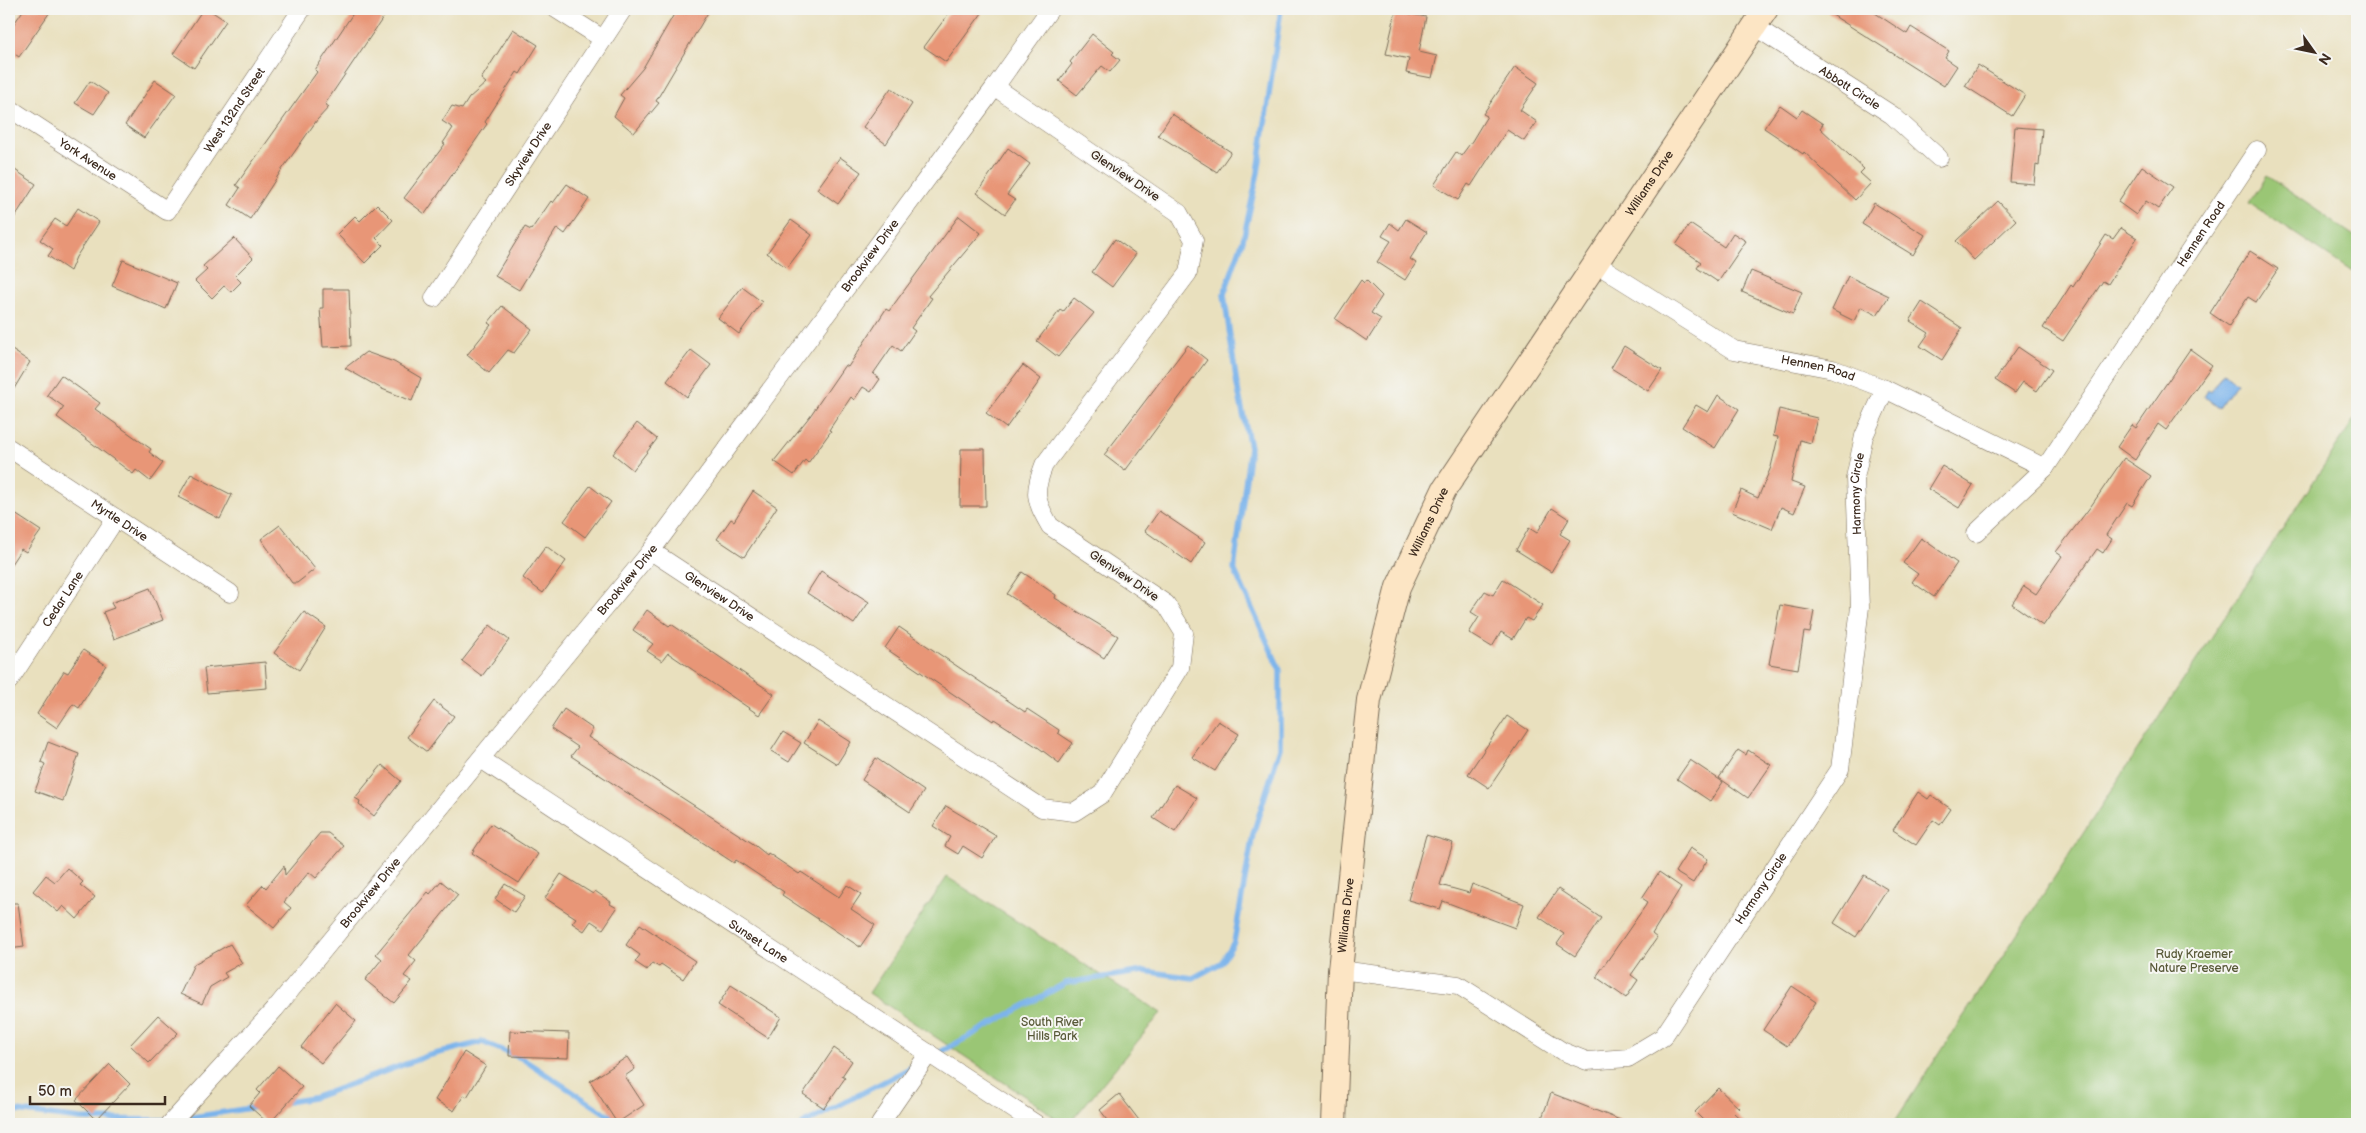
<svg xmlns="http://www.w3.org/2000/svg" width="2366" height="1133" font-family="'Balsamiq Sans',sans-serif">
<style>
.green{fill:#9ac674;stroke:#6a7849}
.water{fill:#7bb4eb;stroke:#5b6f84}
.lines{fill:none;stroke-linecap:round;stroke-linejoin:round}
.stream{stroke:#7bb4eb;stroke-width:5.5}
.building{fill:#e89677}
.minor-casing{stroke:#786a56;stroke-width:19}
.secondary-casing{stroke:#786a56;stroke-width:26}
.minor{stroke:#fff;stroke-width:18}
.secondary{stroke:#fce5c4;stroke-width:24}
.labels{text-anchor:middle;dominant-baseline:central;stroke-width:4;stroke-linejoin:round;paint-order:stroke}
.street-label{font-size:12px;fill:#3b2a1e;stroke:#f6f6f2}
.park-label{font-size:12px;fill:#585938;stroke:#f6f6f2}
</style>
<rect width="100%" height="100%" fill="#f6f6f2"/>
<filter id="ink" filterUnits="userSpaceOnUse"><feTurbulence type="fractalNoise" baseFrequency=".02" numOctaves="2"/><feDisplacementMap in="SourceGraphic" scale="10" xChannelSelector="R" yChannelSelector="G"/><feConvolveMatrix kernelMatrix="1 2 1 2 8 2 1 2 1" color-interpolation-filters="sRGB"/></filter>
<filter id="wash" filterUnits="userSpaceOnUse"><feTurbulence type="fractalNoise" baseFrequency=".0096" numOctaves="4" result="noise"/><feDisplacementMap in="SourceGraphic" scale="20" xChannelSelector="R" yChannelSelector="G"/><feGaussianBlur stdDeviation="1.12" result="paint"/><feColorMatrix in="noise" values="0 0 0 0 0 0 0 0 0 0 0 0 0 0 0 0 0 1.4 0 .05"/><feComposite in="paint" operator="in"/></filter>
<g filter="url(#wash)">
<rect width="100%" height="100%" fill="#e9e0be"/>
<path class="green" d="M2267,176L2357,238V275L2249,203Z
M2357,415V1124H1893Z
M947,877L1161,1013L1069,1124H1061L1044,1109L869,993Z"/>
<path class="water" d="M2223,373L2237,383L2219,408L2204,396L2208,389L2211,391Z"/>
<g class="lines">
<path class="stream" d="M935,1055L1066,983L1144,971L1193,978L1221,963L1234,942L1253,834L1280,748V670L1234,569L1250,447L1237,385L1224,294L1243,240L1258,173L1281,9
M281,1103L313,1098L427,1056L482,1042L521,1058L608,1115L638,1124
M9,1110L80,1119L169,1120
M180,1119L257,1107
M803,1124L914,1066"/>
</g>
<g id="blocks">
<path class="building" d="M24,9H52L19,57L9,50V31Z
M203,9H208L226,21L194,68L173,54Z
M356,9H389L325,104L329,107L317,120L281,171L250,219L229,205L240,188L236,185L317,72L315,70Z
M677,9H710L656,101L659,103L634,133L614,116L624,98L620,95L643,68Z
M952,9H985L946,62L924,47Z
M1823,9H1869L1907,34L1911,27L1949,51L1945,58L1957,66L1944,86Z
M1396,11L1426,17L1419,52L1437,56L1432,78L1406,73L1409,59L1386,54Z
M513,29L538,45L520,74L517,72L485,122L487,124L425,214L404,198L445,144L443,143L453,128L442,121L452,106L462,109L469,98L486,83L481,79Z
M1092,34L1114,52L1112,54L1120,60L1110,72L1102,66L1077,95L1059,81L1072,64L1070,62Z
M1978,65L2025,95L2012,116L1965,86Z
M1515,67L1538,83L1520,110L1537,122L1524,141L1507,130L1471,186L1468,184L1458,200L1434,185L1456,152L1461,156L1472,141L1487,116L1483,114Z
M155,80L176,94L144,138L125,125Z
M90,81L108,93L94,114L75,103Z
M891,88L912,104L886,144L863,127Z
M1780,105L1797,117L1802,110L1823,124L1820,128L1864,169L1860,173L1871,183L1855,200L1804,152L1803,154L1764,128Z
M1172,114L1231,152L1217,172L1158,135Z
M2015,127L2042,129L2039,166L2036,165L2034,184L2010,182Z
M1008,148L1030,164L1007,195L1015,200L1005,214L977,193Z
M840,157L861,172L838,204L817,189Z
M9,166L36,184L9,226Z
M2142,166L2173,187L2158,209L2146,201L2136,215L2118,202Z
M567,184L589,199L565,234L557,228L519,290L495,276L525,227L531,230L551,201L553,203Z
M1998,201L2016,220L1974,260L1956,241Z
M1874,203L1925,235L1913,255L1862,224Z
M377,204L393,220L376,238L383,245L365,263L337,234L355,216L360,221Z
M78,208L99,222L76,257L70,271L48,256L53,249L40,240L55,219L66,226Z
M959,216L981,233L928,296L932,298L911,328L915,331L901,351L893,345L873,374L880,379L871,392L863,387L854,400L851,397L829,430L831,431L808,463L805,460L794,475L774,461L810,416L845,365L848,367L886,309L889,311Z
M1406,219L1427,232L1410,259L1416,263L1405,280L1377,262L1391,241L1382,236L1390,223L1399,230Z
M791,220L812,235L787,268L767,253Z
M1690,224L1724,247L1733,233L1746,241L1718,282L1697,268L1701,262L1676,245Z
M2121,228L2137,238L2108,284L2103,281L2063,341L2043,328L2071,285L2073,287L2106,235L2113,239Z
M234,238L253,258L235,276L241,282L231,292L224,286L212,298L195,281L207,270L203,266Z
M1115,239L1136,254L1112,287L1092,272Z
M2250,251L2278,269L2256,302L2248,297L2229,326L2210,313Z
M123,260L177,283L166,309L112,286Z
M1751,271L1802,292L1793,314L1742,292Z
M1848,276L1889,296L1877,315L1861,307L1854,321L1832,310Z
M1361,280L1364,283L1366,280L1382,296L1371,313L1381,319L1367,341L1335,319Z
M742,287L762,302L739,334L718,318Z
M323,289H349L351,346L323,347L320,308H323Z
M1074,298L1094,313L1058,357L1037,341L1060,310L1063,312Z
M1922,302L1962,328L1942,360L1920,346L1929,333L1910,321Z
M502,306L532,329L514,353L508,350L489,373L467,355L491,325L488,323Z
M1188,345L1207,360L1125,471L1104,455Z
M1624,346L1662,370L1648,391L1611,368Z
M2018,347L2052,370L2037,391L2023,382L2015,393L1995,380Z
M9,348L30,362L9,397Z
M2190,349L2212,365L2166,430L2158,424L2135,460L2117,447L2132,425L2136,428Z
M691,350L711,365L687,397L667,381Z
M366,352L394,362L421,378L412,401L382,389L345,368Z
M1023,365L1041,379L1006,428L986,413Z
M61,375L100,403L95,409L151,449L149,452L163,463L150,481L136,470L133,474L57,417L64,407L47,395Z
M1718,395L1739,409L1715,448L1682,427L1696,405L1708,412Z
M1779,409L1817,418L1811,443L1800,440L1791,482L1805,487L1794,513L1781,507L1772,529L1732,512L1741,490L1758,498L1771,467L1778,437L1773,436Z
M637,423L657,439L633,470L613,454Z
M961,449H985L986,506H960Z
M2124,458L2151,476L2132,506L2127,503L2106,535L2112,539L2103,553L2097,549L2043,626L2012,604L2024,586L2036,594L2062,556L2056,552L2091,506Z
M1942,466L1973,485L1959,508L1928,489Z
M191,474L232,495L220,519L178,497Z
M590,486L611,502L585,537L564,521Z
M753,491L777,507L744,557L717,539L731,519L734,521Z
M1552,508L1569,519L1560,534L1570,540L1551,572L1516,550L1529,528L1537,533Z
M9,510L41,531L26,552L21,549L9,567Z
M1159,511L1205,542L1191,564L1145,531Z
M280,525L315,569L297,583H292L261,539Z
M1921,538L1957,563L1934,597L1912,582L1918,574L1903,563Z
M546,546L566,561L543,593L523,578Z
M821,571L869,602L854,624L807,593Z
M1022,572L1056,595L1055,598L1118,636L1104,658L1007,594Z
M1503,579L1543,605L1532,621L1526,618L1513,639L1501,632L1492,647L1469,633L1479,617L1471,612L1485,591L1493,595Z
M150,588L163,620L114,639L103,612L114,608L111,603Z
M1780,605L1814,611L1810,633L1804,632L1798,669L1769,664Z
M647,610L669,626L671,624L774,694L759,715L668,653L662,661L647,651L653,644L633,630Z
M304,612L326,627L299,670L274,653Z
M490,625L509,640L482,676L462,661Z
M899,627L1025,712L1027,709L1059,730L1058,733L1073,743L1059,763L1039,748L994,719L993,721L885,648Z
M83,650L106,665L79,708L73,704L57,728L37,714L64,671L68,673Z
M265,662L267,688L207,693L204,668Z
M434,701L454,716L427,752L407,737Z
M564,709L593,729L588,737L752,843L767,855L768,853L799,874L801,872L839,897L847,885L861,894L851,909L875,925L860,947L782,895L784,892L736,860L734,863L571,756L578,747L551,729Z
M1507,716L1528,730L1489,788L1468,774Z
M818,721L851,742L837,764L804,743Z
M1218,721L1239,734L1215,771L1192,757Z
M783,732L801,743L789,762L771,751Z
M48,742L79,754L63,801L35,791L45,764L41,762Z
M1738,750L1746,755L1748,750L1771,765L1748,798L1719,778Z
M876,758L924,791L910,812L862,780Z
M1690,760L1723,782L1710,801L1677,779Z
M382,765L401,781L374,816L359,804L360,801L355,798Z
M1175,785L1197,798L1175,832L1153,818Z
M1918,792L1928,799L1931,795L1951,809L1940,825L1933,820L1916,845L1893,830Z
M946,806L996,836L982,858L963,846L958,854L945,846L950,837L933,826Z
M491,824L538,854L519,883L472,853Z
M320,833H328L344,846L316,878L309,872L284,902L291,908L274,928L246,905L263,885L266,888L284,866L285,875Z
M1426,835L1453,843L1440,885L1469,893L1472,884L1524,904L1515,928L1443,901L1440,909L1408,900Z
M1690,848L1708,859L1693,883L1675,872Z
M67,868L83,882L80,885L95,897L77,919L63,906L58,912L33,891L46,875L55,882Z
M1659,872L1681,887L1652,934L1657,938L1631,975L1638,980L1626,998L1596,977L1648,902L1642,898Z
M561,874L593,894L595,891L611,902L610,904L617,908L603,929L591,921L584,931L572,923L576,918L545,898Z
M1864,875L1887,889L1856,937L1834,923Z
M441,881L458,895L409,955L416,961L404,976L412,981L394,1003L365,980L382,959L376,954L428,892L430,894Z
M505,884L525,896L514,912L495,899Z
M1558,889L1601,918L1575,956L1557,944L1564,934L1539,917Z
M9,903H18L24,947L9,949Z
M640,924L695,961L683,979L661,964L659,967L652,963L647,970L635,962L640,955L626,945Z
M230,944L242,963L224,973L227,977L210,987L202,1004L180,994L194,964Z
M731,985L781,1017L768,1038L718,1005Z
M1792,986L1816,1002L1787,1046L1763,1030Z
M335,1003L356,1021L321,1063L301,1047Z
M158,1015L178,1033L149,1063L130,1045Z
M510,1031L569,1033L568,1058L509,1056Z
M834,1048L852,1061L842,1076L845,1078L824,1108L803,1094Z
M464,1052L486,1066L467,1097L464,1095L454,1111L435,1100Z
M627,1057L635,1069L625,1076L644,1105L617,1123L590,1081Z
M110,1064L130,1084L96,1120L76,1100Z
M278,1066L302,1087L269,1124L249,1106L260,1093L257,1090Z
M1718,1088L1739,1108L1734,1113L1746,1124H1707L1695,1112Z
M1551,1093L1628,1123V1124H1558L1542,1118Z
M1119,1094L1142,1124H1111L1100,1110Z"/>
</g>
</g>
<g filter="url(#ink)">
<use href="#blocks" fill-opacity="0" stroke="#786a56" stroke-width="1"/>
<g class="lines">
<g class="minor-casing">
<g id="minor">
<path d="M556,9L603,39"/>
<path id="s1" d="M1754,26L1892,115L1939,158"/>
<path id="s2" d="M9,108L167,211L302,9"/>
<path id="s3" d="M1595,263L1734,350L1833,369L1885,389L2045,468"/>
<path id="s4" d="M434,298L623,9"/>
<path id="s5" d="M9,448L230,593"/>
<path id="s6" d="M1976,533L2045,468L2257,150"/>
<path id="s7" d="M651,551L1042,808L1074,812L1102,794L1180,668L1184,633L1166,604L1050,526C1035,500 1033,493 1044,465L1188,273L1194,240L1179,213L995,87"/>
<path id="s8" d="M9,681L116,518"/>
<path id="s9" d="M481,759L1036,1124"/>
<path id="s10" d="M1340,970L1458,985L1562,1051L1587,1061L1628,1058L1663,1037L1840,769L1860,607L1855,478L1864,436L1885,389"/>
<path id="s11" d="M170,1124L275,1009L651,551L995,87L1050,9"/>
<path d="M880,1124L929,1053"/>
</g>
</g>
<g class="secondary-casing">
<g id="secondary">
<path id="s12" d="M1334,1124L1340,970L1369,700L1398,587L1444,490L1766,9"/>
</g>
</g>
<use href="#minor" class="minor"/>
<use href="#secondary" class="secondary"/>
</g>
</g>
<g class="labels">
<g class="street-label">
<text stroke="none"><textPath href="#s1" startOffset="114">Abbott Circle</textPath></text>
<text stroke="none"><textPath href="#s2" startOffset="310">West 132nd Street</textPath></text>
<text stroke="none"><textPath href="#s4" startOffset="172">Skyview Drive</textPath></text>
<text stroke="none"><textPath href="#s2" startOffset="94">York Avenue</textPath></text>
<text transform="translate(1125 176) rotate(34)">Glenview Drive</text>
<text stroke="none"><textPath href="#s12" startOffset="1019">Williams Drive</textPath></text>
<text stroke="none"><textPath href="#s6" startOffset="376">Hennen Road</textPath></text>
<text stroke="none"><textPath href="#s11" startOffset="1116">Brookview Drive</textPath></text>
<text stroke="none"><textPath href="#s3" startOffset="250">Hennen Road</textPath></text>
<text stroke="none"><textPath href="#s10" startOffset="949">Harmony Circle</textPath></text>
<text stroke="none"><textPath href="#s5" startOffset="132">Myrtle Drive</textPath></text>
<text stroke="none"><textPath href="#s12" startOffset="614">Williams Drive</textPath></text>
<text transform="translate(1124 576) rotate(34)">Glenview Drive</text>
<text stroke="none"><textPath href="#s11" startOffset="711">Brookview Drive</textPath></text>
<text stroke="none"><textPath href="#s7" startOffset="82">Glenview Drive</textPath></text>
<text stroke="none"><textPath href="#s8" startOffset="98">Cedar Lane</textPath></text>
<text stroke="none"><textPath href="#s10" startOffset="529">Harmony Circle</textPath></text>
<text stroke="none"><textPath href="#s11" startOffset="306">Brookview Drive</textPath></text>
<text stroke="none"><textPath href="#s12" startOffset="209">Williams Drive</textPath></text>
<text stroke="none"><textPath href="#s9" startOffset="332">Sunset Lane</textPath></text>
</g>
<g class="park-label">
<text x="2194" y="954">Rudy Kraemer<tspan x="2194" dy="14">Nature Preserve</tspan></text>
<text x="1052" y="1022">South River<tspan x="1052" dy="14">Hills Park</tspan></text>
</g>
</g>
<rect width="2366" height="1133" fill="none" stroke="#f6f6f2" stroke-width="30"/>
<g transform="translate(2314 52) rotate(123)" stroke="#f6f6f2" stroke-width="4" paint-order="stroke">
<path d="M0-4L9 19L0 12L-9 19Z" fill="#3b2a1e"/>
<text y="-8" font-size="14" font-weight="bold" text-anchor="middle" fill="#3b2a1e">N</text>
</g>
<path d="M30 1096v8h135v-8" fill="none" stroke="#3b2a1e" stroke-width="2.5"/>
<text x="38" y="1096" font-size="15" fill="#3b2a1e" stroke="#f6f6f2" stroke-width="4" paint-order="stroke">50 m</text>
</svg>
